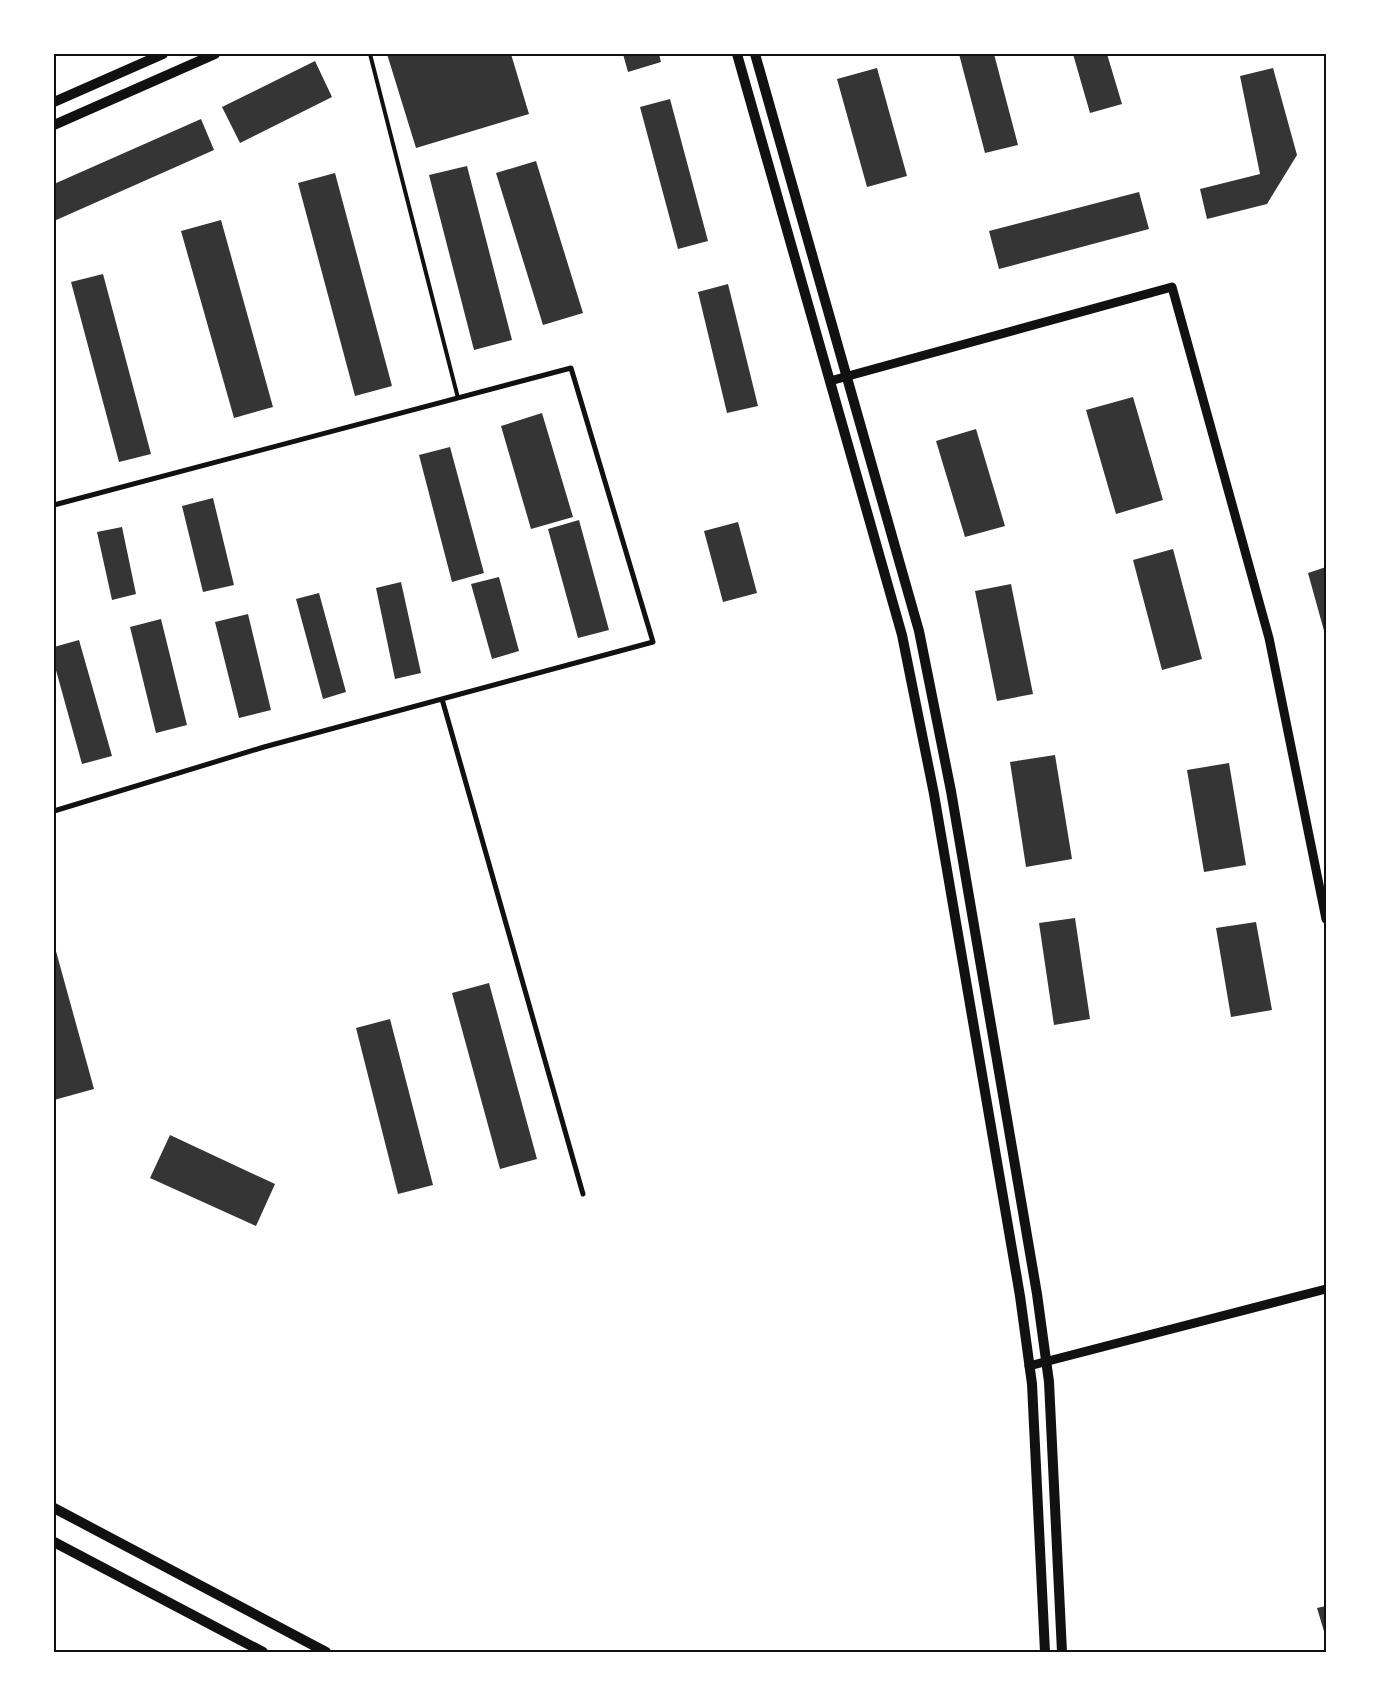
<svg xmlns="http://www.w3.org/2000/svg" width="1380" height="1706" font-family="'Fira Sans Condensed',sans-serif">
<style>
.building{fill:#353535}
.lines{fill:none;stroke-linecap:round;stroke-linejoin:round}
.service{stroke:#111;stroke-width:4}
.minor{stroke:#111;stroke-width:5}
.tertiary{stroke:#111;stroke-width:9}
.secondary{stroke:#111;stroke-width:10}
.neatline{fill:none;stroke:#111;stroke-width:2}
</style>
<rect width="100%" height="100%" fill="#fff"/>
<path class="building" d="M387,54H511L529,114L416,148Z
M623,54H659L661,62L628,72Z
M959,54H994L1018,145L985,153Z
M1073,54H1107L1122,104L1090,113Z
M315,61L332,97L240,143L222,107Z
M877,68L907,176L867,187L837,79Z
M1273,68L1297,155L1267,204L1207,219L1200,189L1260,174L1240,76Z
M670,99L708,241L678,249L640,107Z
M201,119L214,150L54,221V184Z
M536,161L583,313L543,325L496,173Z
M467,166L512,340L474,350L429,175Z
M335,173L392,386L355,396L298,183Z
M1139,192L1149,229L999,269L989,231Z
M221,220L273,407L234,418L181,231Z
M103,274L151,454L119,462L71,282Z
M728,284L758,406L727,413L698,292Z
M1133,397L1163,500L1116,514L1086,410Z
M542,413L573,517L531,529L501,426Z
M976,429L1005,526L965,537L936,441Z
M450,447L484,573L452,582L419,455Z
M213,498L234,585L203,592L182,506Z
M579,520L609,630L578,638L548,529Z
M738,522L757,593L723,602L704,531Z
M122,527L136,594L112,600L97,532Z
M1173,549L1202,659L1162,670L1133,560Z
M1326,567V638L1308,573Z
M499,577L519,651L492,659L471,584Z
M401,582L421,673L395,679L376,588Z
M1011,584L1033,694L997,701L975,591Z
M319,593L346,692L323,699L296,599Z
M248,614L271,710L239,718L215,622Z
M161,619L187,725L156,733L130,627Z
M79,640L112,756L82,764L54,663V647Z
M1055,755L1072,859L1026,867L1010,762Z
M1229,763L1246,865L1204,872L1187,770Z
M1075,918L1090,1019L1054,1025L1039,923Z
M1256,922L1272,1010L1231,1017L1216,928Z
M54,944L94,1089L54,1100Z
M489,983L537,1159L500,1169L452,993Z
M390,1019L433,1185L398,1194L356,1028Z
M170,1135L275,1184L256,1226L150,1178Z
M1326,1606V1638L1317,1608Z"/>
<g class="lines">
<path class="service" d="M370,54L458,398"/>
<path class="minor" d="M54,505L571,368L653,642L264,747L54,811
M442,699L583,1194"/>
<path class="tertiary" d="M830,381L1172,287L1269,638L1326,919
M1029,1366L1326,1289"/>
<path class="secondary" d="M737,54L902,635L934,794L1020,1296L1032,1384L1045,1652
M755,54L919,631L951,791L1037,1294L1049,1382L1062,1652
M54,102L163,54
M54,125L215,54
M54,1508L326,1652
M54,1542L263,1652"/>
</g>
<rect width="1380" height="1706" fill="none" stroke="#ffffff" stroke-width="110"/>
<rect x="55" y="55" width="1270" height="1596" class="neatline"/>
</svg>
